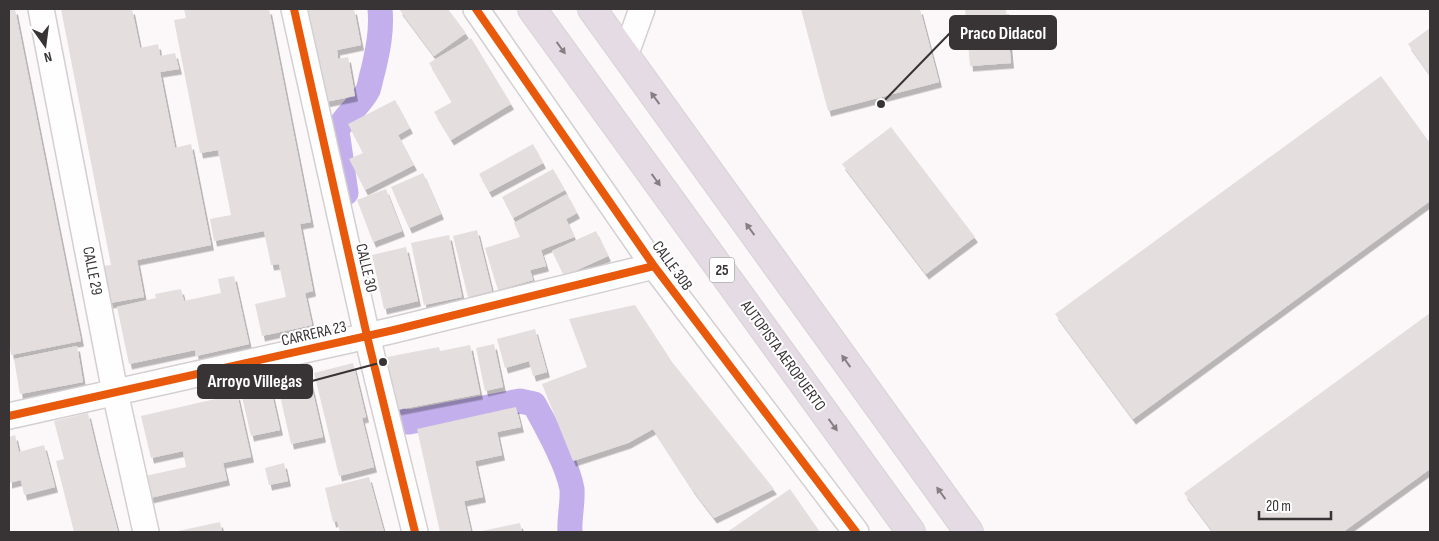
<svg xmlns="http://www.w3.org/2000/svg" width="1439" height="541" font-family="'Sofia Sans Condensed',sans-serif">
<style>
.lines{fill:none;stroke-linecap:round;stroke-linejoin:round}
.canal{stroke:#c2afeb;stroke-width:25}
.building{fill:#e4dedf;filter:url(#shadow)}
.minor-casing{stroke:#d4cfd1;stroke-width:28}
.highway-casing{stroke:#d6d3d4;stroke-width:30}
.minor{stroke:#fffefe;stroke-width:25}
.highway{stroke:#e4dbe4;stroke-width:28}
.cycleway-casing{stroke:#fff;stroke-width:11}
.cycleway{stroke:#e8590c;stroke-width:8}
.oneway{fill:#857f83}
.labels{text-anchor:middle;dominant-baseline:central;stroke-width:4;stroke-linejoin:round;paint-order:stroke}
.shield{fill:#fff;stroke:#747071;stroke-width:1}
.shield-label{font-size:15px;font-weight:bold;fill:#383334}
.street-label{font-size:16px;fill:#383334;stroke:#fff}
.leader{fill:none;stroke:#383334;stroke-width:2}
.callout-dot{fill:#383334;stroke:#fff;stroke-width:2}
.callout{fill:#383334;stroke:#383334;stroke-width:2}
.callout-label{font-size:18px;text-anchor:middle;font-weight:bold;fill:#fff}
</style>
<defs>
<filter id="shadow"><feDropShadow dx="3" dy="5.5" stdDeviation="0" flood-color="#0004"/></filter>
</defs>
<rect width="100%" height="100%" fill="#fcf7f9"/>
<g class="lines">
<path class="canal" d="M346,193L337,131C344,116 360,106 368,90C370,85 371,77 373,71C378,50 382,30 380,9
M389,391L394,415L401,421L409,422L520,401L534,404C546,426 568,465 572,489C573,504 569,518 570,532"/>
</g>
<path class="building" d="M9,9H15L81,341L11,355L9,341Z
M61,9H132L140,48L158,44L160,56L175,53L179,69L160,72L175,148L191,144L211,245L137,260L144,297L110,303L102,266L111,265Z
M184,9H269L311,222L300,224L313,291L305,293L312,325L262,336L255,304L286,297L279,264L271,265L264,231L214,241L210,219L231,215L218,150L200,153L174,20L186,18Z
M301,9H354L361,45L337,50L338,59L348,57L355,96L320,103Z
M399,9H448L466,33L434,56Z
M801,9H920L939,82L828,111Z
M965,9H1006L1011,63L970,66Z
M1430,28V75L1408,44Z
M471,38L511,104L451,140L434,112L452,102L429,63Z
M1381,76L1430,143V201L1133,419L1055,314Z
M395,100L410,128L398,135L414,165L365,190L349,159L363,153L348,124Z
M891,127L975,237L926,274L842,164Z
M533,144L543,163L489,192L479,174Z
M553,169L565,190L513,218L502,197Z
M423,173L441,214L409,228L391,187Z
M386,189L402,231L373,242L357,200Z
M567,194L577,213L566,219L574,237L541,250L546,266L530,270L533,280L498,290L485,248L520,237L514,223Z
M477,230L492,291L468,297L453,236Z
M596,231L608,256L564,276L552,251Z
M449,235L462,297L424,305L411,243Z
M406,247L418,301L384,309L372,255Z
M234,276L249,344L196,356L195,350L129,364L117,307L156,298L155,294L181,289L184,301L221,293L218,279Z
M635,305L672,362L774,489L714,518L692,489L653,429L628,443L573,461L542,384L587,367L569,319Z
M1430,313V469L1343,532H1213L1184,493Z
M535,329L547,372L533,376L529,361L505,368L497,339Z
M494,344L503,387L485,391L476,348Z
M470,345L480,394L397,410L387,357L439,347L440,351Z
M77,346L83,382L20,394L14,359Z
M353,363L366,417L362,418L374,467L339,476L314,373Z
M310,380L323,437L291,444L278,387Z
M271,390L280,430L251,436L242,397Z
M237,394L251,457L223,463L227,480L150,498L145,476L186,467L183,451L151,458L141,416Z
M516,407L521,427L497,432L502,455L475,461L483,497L464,501L471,532H440L417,429Z
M88,413L97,451L118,532H74L56,461L64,459L54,421Z
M15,435L19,452L44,445L55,487L24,495L21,480L9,483V437Z
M284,463L288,481L269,485L265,468Z
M369,477L384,532H340L337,521L333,522L325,488Z
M790,489L820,532H727Z
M220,522L222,532H178V531Z
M520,523L522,532H482V531Z"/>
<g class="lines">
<g class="minor-casing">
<path id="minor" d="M41,9L115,392L146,532
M294,9L367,336L415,532
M476,9L654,266L856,532
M625,56L642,9
M9,416L394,330L654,266"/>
</g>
<g class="highway-casing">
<path id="highway" d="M532,9L911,532
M592,9L969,532"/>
</g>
<use href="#minor" class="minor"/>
<use href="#highway" class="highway"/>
<g class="cycleway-casing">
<path id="cycleway" d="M294,9L367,336L415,532
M476,9L654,266L856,532
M9,416L394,330L654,266"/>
</g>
<use href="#cycleway" class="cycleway"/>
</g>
<defs><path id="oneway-solid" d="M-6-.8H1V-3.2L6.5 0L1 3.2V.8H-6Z" transform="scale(1.25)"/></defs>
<g class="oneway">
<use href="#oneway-solid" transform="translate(561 48) rotate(54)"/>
<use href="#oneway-solid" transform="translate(655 98) rotate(-126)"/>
<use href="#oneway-solid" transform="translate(656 180) rotate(54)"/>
<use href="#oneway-solid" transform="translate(750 229) rotate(-126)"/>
<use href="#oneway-solid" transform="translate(846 361) rotate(-126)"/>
<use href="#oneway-solid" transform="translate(833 425) rotate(54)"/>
<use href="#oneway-solid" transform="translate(941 493) rotate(-126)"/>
</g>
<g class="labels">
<rect class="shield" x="709.5" y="257.5" width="25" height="25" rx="4"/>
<g class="shield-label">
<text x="722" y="270">25</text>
</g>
<g class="street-label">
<text transform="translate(672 266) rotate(54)">CALLE 30B</text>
<text transform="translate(366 268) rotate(77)">CALLE 30</text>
<text transform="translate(92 271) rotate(79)">CALLE 29</text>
<text transform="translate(314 334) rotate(-13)">CARRERA 23</text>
<text transform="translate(783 356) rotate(54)">AUTOPISTA AEROPUERTO</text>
</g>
</g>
<path class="leader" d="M881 104L950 33M383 362L312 381"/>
<g class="callout-dot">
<circle cx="881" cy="104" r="5"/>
<circle cx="383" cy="362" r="5"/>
</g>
<g class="callout">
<rect x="950" y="16" width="106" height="33" rx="5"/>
<rect x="198" y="365" width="114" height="33" rx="5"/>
</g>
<g class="callout-label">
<text x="1003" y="39">Praco Didacol</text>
<text x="255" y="387">Arroyo Villegas</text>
</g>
<rect width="1439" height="541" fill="none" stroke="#383334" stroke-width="20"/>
<g transform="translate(45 45) rotate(166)" stroke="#ffffff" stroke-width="4" paint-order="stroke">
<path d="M0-4L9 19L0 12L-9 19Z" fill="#383334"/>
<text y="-8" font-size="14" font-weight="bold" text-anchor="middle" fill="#383334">N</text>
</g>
<path d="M1259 511v8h72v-8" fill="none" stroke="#383334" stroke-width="2.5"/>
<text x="1266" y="511" font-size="15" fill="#383334" stroke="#ffffff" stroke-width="4" paint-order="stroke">20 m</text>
</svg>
